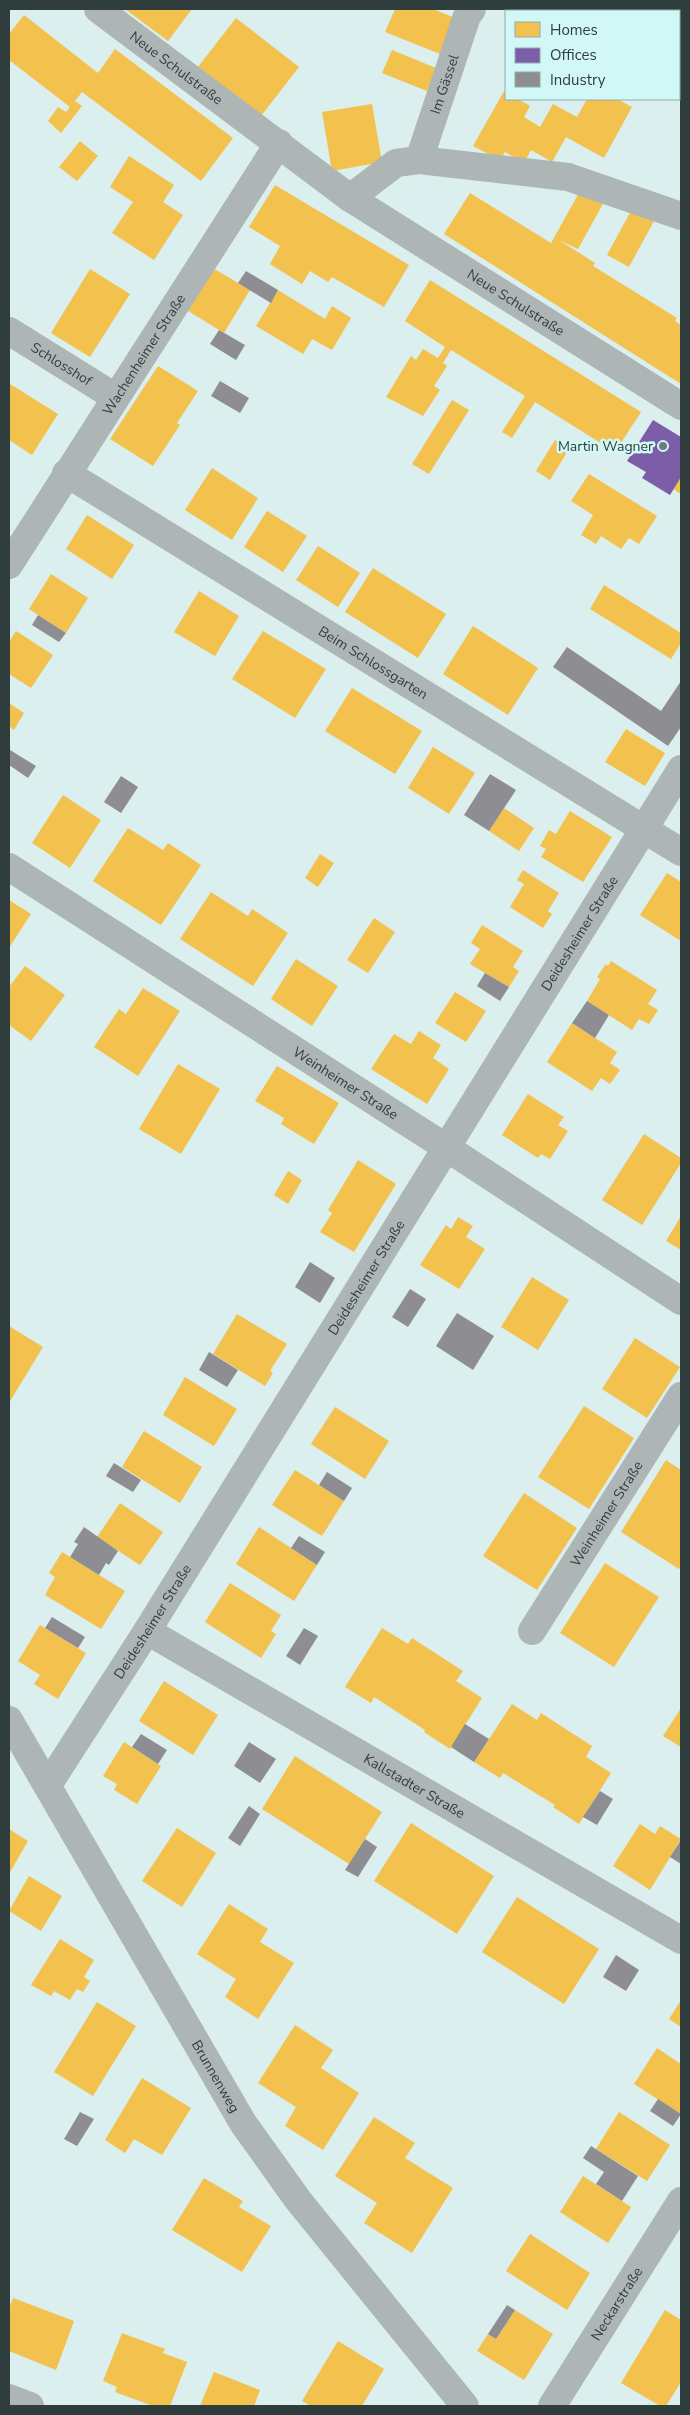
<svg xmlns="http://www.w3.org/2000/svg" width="690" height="2415" font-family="'Nunito Sans',sans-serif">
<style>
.homes{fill:#f2c14e}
.offices{fill:#7b5ea7}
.industry{fill:#8d8d92}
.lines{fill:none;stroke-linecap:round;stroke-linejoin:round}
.minor{stroke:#aeb5b5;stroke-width:28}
.poi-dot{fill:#6b7c7b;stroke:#d1f8f6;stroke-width:2}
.labels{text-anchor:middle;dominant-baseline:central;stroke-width:5;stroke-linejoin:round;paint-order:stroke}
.street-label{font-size:14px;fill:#2f3e3d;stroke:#d1f8f6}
.poi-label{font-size:14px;fill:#2f3e3d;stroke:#d1f8f6;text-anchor:end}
</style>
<rect width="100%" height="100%" fill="#daefee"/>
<path class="homes" d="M125,9H192L168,41Z
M395,9H433L455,18L440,54L385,32Z
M520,9H672L675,11H524Z
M679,14L681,16V75L679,78Z
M24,15L98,73L115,49L233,138L201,181L82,92L75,101L82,106L61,133L48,121L58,107L66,112L70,107L9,60V34Z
M236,18L299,67L261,116L198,67Z
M392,50L436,68L427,91L382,73Z
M504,91L506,92V99H518L530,106L524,117L540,127L553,104L577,117L587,99H617L632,107L604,158L566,137L552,162L531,150L524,163L505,152L500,160L473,146Z
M372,104L382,162L332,171L322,112Z
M80,141L98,156L77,181L59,167Z
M129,156L174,185L163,202L183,215L154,260L112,233L133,202L110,187Z
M275,185L409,265L384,307L332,277L328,282L310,271L302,284L270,264L280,246L249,227Z
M580,191L603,204L578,249L559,240L595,263L593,266L677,318L675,321L681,325V384L444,234L470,193L551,243Z
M632,209L654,221L629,267L607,255Z
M211,267L250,290L224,333L185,309Z
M90,269L130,294L90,357L51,333Z
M430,280L641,412L615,452L535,402L512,438L502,432L525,396L451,350L443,363L447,366L434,386L440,390L423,416L386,397L411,356L416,360L423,349L438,358L445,347L405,321Z
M278,290L325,319L332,306L351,318L332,350L312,339L303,354L256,326Z
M158,366L198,391L177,423L180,425L153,466L110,439Z
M10,384L58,414L32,455L9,440Z
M452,400L469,410L429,474L412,464Z
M555,440L569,449L550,480L536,471Z
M212,468L258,498L232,540L185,510Z
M589,474L657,516L639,544L629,538L621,549L601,536L596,544L581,535L593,515L571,501Z
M681,477V494L673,489Z
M267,511L307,536L283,572L244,547Z
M87,515L134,545L112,579L66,549Z
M318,546L360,573L338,607L296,580Z
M373,568L446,614L418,658L345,612Z
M51,574L88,598L66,633L29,609Z
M604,585L681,633V643L671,659L590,609Z
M199,591L239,616L215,656L174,632Z
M473,626L538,668L508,715L443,674Z
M16,631L53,655L31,688L9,674V642Z
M263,631L326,669L295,718L232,679Z
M352,688L422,731L395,774L325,731Z
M9,703L24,713L14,730L9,726Z
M626,729L665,753L645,786L605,762Z
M433,747L475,773L449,814L408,788Z
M63,795L101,820L70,868L32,843Z
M504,808L534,828L519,851L489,831Z
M570,811L612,837L583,882L541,857L546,849L540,846L549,830L556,834Z
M128,828L163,850L168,843L201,865L161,925L93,881Z
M320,854L334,863L318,887L305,878Z
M523,870L559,893L548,911L552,914L543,928L510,907L524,884L517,880Z
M667,873L681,882V941L640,915Z
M211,892L248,916L252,909L288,933L253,986L180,939Z
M9,900L31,914L9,948Z
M374,918L395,932L368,973L347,960Z
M482,925L523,951L513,967L519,971L509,987L470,964L480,949L471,943Z
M296,959L338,986L312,1026L271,999Z
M611,961L657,990L648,1004L658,1010L649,1024L639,1019L632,1030L587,1001L600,979L597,977L606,964L608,966Z
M25,966L65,995L31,1041L9,1025V987Z
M143,988L180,1011L138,1076L94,1047L119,1009L126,1014Z
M455,992L486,1011L466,1042L435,1023Z
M572,1023L617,1052L610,1063L620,1070L610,1084L601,1078L592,1091L547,1062Z
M419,1031L441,1045L433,1058L449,1069L427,1104L371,1069L394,1034L411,1044Z
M178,1064L220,1089L181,1154L139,1129Z
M277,1066L339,1103L314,1144L281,1124L284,1118L255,1101Z
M528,1094L564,1117L558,1125L568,1131L550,1159L541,1154L538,1158L502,1135Z
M644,1134L681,1158V1163L642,1225L602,1200Z
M358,1160L396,1184L354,1252L320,1232L332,1213L328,1210Z
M288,1171L302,1180L288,1204L274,1195Z
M681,1216V1250L666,1241Z
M458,1217L473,1226L466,1237L485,1249L459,1289L420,1265L446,1225L451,1229Z
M532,1277L569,1300L538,1350L501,1327Z
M237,1314L287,1344L270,1371L273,1373L265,1386L213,1354Z
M9,1326L43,1347L9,1403Z
M635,1338L680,1367L647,1418L602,1389Z
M185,1377L237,1409L214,1446L163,1415Z
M584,1406L634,1438L589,1509L538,1477Z
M335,1407L389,1441L365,1479L311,1444Z
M144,1431L202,1467L180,1503L122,1467Z
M666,1460L681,1470V1566L679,1569L621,1532Z
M295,1470L344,1501L322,1536L272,1505Z
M524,1493L577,1528L537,1590L483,1556Z
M120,1503L163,1532L140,1565L97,1537Z
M259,1527L317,1565L294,1601L236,1564Z
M62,1552L125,1591L101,1629L45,1595L55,1577L49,1573Z
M605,1563L659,1597L614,1667L560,1633Z
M230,1583L281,1615L271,1631L276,1634L261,1658L205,1622Z
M40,1625L86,1653L58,1699L34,1684L40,1675L18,1661Z
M382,1628L408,1644L412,1638L463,1671L456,1681L482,1698L450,1749L424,1732L425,1730L374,1697L371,1703L345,1687Z
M164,1681L218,1715L193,1755L139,1721Z
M512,1704L537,1720L541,1713L592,1746L586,1757L611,1773L579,1824L553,1807L555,1805L503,1773L500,1778L474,1762Z
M681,1708V1747L663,1736Z
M124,1742L161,1766L137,1804L114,1790L117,1784L103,1776Z
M295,1756L382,1812L349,1864L262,1809Z
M411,1823L494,1876L457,1934L374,1881Z
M640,1824L655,1834L660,1826L681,1839L650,1890L613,1866Z
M177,1828L216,1853L182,1907L142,1881Z
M9,1829L28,1841L9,1874Z
M29,1876L62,1896L41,1931L9,1911Z
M517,1897L599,1949L564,2004L482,1952Z
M229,1904L268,1929L260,1942L294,1963L258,2019L225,1997L236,1979L197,1954Z
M60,1939L94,1960L84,1977L90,1981L83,1992L77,1989L70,2000L54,1991L51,1996L31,1985Z
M681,2000V2027L669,2019Z
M97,2002L136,2026L93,2096L54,2072Z
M295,2025L333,2050L321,2068L359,2093L323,2150L285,2126L296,2107L258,2083Z
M657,2048L681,2064V2114L634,2084Z
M142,2078L191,2108L162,2155L134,2139L125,2153L105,2140Z
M619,2112L670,2145L647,2181L596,2149Z
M374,2117L415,2143L405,2158L453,2188L412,2253L364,2223L377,2203L335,2176Z
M583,2176L631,2207L608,2243L560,2212Z
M204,2178L243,2201L239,2207L271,2226L242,2272L172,2230Z
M530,2234L590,2273L567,2310L506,2271Z
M13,2298L74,2321L56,2370L9,2351V2309Z
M515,2310L553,2334L524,2380L477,2351L488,2334L496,2339Z
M665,2310L681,2320V2382L666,2406H660L621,2383Z
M122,2333L165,2349L163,2353L187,2362L170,2406H153L115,2392L117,2387L103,2381Z
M338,2341L384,2369L362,2406H311L302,2401Z
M214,2372L260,2390L254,2406H200Z"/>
<path class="offices" d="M653,420L681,437V477L670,495L642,478L646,472L627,461Z"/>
<path class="industry" d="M246,271L278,290L271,303L238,283Z
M219,330L245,345L236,360L210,344Z
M220,381L249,398L240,413L211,396Z
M38,615L66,633L59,642L32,625Z
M567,647L661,711L681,681V727L668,746L553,667Z
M10,750L36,766L28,778L9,765Z
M490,774L516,790L489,831L464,815Z
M121,776L138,787L121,813L104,802Z
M485,973L509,987L500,1001L477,986Z
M587,1001L609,1015L595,1038L572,1023Z
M310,1262L335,1278L320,1303L295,1287Z
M410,1289L426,1299L408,1327L392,1317Z
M457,1313L494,1336L473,1370L436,1346Z
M209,1352L238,1370L227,1387L199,1370Z
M114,1463L141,1480L133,1492L106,1476Z
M327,1472L352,1488L344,1501L319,1485Z
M84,1527L118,1551L109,1565L106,1563L99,1575L70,1557L78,1544L74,1542Z
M299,1536L325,1552L317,1565L291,1548Z
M52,1617L85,1637L78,1648L45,1628Z
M304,1628L318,1636L300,1665L286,1656Z
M465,1724L489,1739L474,1762L451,1747Z
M141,1734L167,1750L158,1764L132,1747Z
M249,1742L276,1759L260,1783L234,1766Z
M600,1791L613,1799L597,1825L583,1817Z
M249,1806L260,1814L240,1846L228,1838Z
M365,1839L377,1847L358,1877L345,1870Z
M681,1840V1864L670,1857Z
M616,1955L639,1970L626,1991L603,1977Z
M658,2099L681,2114L673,2126L650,2111Z
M80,2112L94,2119L77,2146L64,2139Z
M591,2146L638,2176L622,2201L596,2184L604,2172L583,2158Z
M507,2305L515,2310L496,2339L488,2334Z"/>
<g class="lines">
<g class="minor">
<path id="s1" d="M98,9L350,198L681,406"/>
<path id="s2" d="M419,160L467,16L472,9"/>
<path d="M350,198L396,163L419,160L568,177L681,216"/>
<path id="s3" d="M9,331L115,397"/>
<path id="s4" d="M66,473L681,852"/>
<path id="s5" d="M9,565L279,143"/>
<path id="s6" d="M9,867L447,1148L681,1301"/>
<path id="s7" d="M147,1631L681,1940"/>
<path id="s8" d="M532,1631L681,1396"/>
<path id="s9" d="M9,1720L243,2123L298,2200L465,2406"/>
<path id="s10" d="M48,1785L147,1631L681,769"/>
<path d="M9,2398L30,2406"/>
<path id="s11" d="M552,2406L681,2201"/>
</g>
</g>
<circle class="poi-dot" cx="663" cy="446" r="5"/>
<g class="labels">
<g class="street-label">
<text stroke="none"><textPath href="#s1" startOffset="98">Neue Schulstraße</textPath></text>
<text stroke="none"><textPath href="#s2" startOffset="80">Im Gässel</textPath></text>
<text stroke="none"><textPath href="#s1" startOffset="511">Neue Schulstraße</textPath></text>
<text stroke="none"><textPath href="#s5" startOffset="250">Wachenheimer Straße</textPath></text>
<text stroke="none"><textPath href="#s3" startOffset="62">Schlosshof</textPath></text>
<text stroke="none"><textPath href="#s4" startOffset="361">Beim Schlossgarten</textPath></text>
<text stroke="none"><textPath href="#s10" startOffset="1004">Deidesheimer Straße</textPath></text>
<text stroke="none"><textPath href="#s6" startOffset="400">Weinheimer Straße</textPath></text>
<text stroke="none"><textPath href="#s10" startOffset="599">Deidesheimer Straße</textPath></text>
<text stroke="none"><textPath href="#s8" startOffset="139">Weinheimer Straße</textPath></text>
<text stroke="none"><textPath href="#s10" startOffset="194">Deidesheimer Straße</textPath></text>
<text stroke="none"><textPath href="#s7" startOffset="309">Kallstadter Straße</textPath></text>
<text stroke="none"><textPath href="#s9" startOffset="412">Brunnenweg</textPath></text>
<text stroke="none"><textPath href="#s11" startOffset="121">Neckarstraße</textPath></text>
</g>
<g class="poi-label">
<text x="653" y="446">Martin Wagner</text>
</g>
</g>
<rect width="690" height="2415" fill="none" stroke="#2f3e3d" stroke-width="20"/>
<rect x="505" y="10" width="175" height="90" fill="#d1f8f6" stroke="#90aeac"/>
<rect x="515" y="22" width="25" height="15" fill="#f2c14e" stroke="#90aeac"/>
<text x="550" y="35" font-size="15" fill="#2f3e3d">Homes</text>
<rect x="515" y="48" width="25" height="15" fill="#7b5ea7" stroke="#90aeac"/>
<text x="550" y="60" font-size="15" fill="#2f3e3d">Offices</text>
<rect x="515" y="72" width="25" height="15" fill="#8d8d92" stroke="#90aeac"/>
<text x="550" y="85" font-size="15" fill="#2f3e3d">Industry</text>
</svg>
